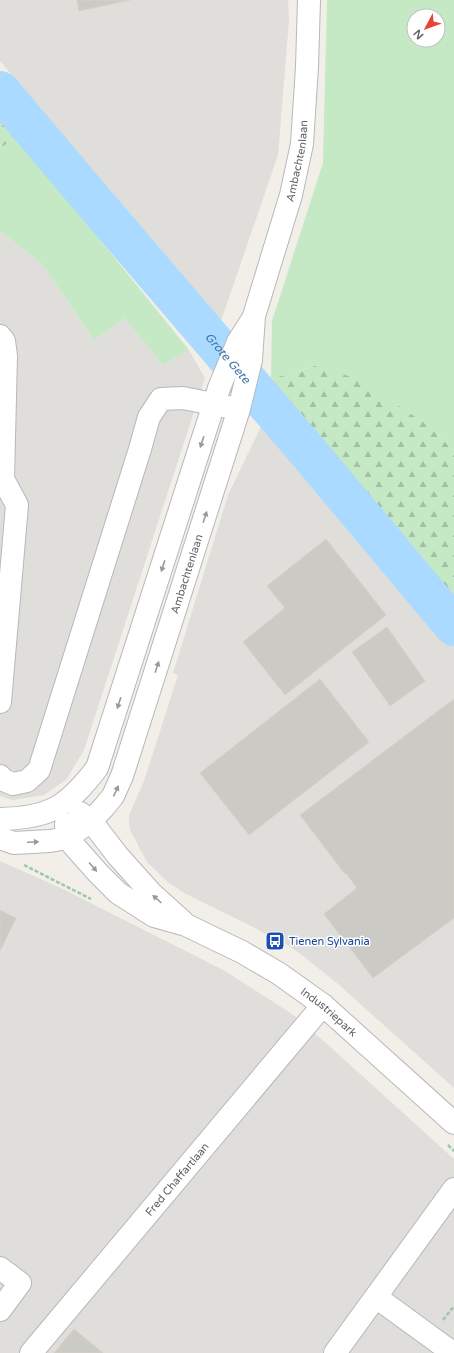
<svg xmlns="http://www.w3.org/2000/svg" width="454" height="1353" font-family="'Varela Round',sans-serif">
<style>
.industrial{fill:#e0deda}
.green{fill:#c5e8c5;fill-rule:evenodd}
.forest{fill:url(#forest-firs)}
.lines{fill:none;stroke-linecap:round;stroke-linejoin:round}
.river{stroke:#aadaff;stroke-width:40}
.building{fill:#cccac5;stroke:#d6d1c6}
.minor-casing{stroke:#b5b8bc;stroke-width:24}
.path{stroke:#9cc7a9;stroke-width:2.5;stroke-dasharray:4 2;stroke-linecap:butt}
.minor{stroke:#fff;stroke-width:22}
.oneway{fill:#979a9d}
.labels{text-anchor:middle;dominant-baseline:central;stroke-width:3;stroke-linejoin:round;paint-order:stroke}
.street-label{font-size:11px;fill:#5f6368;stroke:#fff}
.transit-label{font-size:11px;fill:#164399;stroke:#fff;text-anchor:start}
.water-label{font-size:12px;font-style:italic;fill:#4174aa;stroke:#fff}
</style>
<defs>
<pattern id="forest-firs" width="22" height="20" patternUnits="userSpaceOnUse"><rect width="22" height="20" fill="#c5e8c5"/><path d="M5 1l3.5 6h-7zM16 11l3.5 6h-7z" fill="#a3c0a4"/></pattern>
</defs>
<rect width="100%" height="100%" fill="#f1efe8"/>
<path class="industrial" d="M0,0H288L289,21L278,155L220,324L0,61Z
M0,231L42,264L94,340L124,318L163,365L189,350L205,378L84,750L66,780L44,795L13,800L0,796Z
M270,408L454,626V1088L338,984L303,956L283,942L275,941L259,930L186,894L169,883L147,862L130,830L129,825V815L144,781L178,675L173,673L228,495Z
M0,861L63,889L225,971L292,1014L327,1044L454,1159V1353H0Z"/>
<path class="green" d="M327,0H454V451L429,426L318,365L271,379L272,321L323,163ZM414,16H438V40H414Z
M17,137L189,350L163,365L124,318L94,340L42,264L0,231V148Z"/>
<path class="forest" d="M0,117L17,137L0,148Z
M318,365L359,380L429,426L454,451V626L270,408L271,379Z"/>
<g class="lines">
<path class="river" id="s1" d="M0,91L99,208L303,446L454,626"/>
</g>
<path class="building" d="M77,0H130L79,11Z
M326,539L386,615L285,695L243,642L285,608L267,586Z
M387,627L425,681L390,706L352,652Z
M320,679L369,742L249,835L200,773Z
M454,699V918L373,978L324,914L357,888L346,873L345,874L300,815Z
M0,910L16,918L0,951Z
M74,1329L103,1353H54Z"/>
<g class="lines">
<g class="minor-casing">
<g id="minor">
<path d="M0,336L4,341L6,356L3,479L17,505L0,702"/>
<path d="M0,776L1,779L13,784L27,781L39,770L140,449L149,417L161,399L183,398L228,407"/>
<path d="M80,813L91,821L118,856L152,894L182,921"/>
<path d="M0,819C50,818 67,807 97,768L219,388L238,342L252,320"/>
<path id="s2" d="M66,824L67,838L98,873L118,893L154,916L186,925L242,952L278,973L323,1005L454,1123"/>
<path id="s3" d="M0,838L14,843L50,841L67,838L91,821L104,807L113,796L122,776L239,409L251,360L254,316L291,195L302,144L307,67L309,0"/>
<path d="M0,1268L20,1283L0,1310"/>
<path d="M376,1297L453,1353"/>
<path id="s4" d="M31,1353L323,1005"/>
<path d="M335,1353L454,1189"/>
</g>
</g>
<path class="path" d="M24,865L91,899
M448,1145L454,1151
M443,1320L454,1306"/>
<use href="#minor" class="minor"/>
</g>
<defs><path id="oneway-solid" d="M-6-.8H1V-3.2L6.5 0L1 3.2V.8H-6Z"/></defs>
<g class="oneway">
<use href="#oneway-solid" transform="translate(202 442) rotate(108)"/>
<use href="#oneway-solid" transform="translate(205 517) rotate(-72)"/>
<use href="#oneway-solid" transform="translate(163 566) rotate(108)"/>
<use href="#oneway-solid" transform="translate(157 667) rotate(-72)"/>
<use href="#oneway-solid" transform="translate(119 703) rotate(108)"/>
<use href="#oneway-solid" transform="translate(116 791) rotate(-65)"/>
<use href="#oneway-solid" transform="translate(33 842) rotate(-3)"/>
<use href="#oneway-solid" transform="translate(93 867) rotate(49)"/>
<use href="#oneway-solid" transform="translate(157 899) rotate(-138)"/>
</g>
<defs>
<g id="bus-square" transform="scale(1)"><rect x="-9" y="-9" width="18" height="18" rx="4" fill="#1a4fb4" stroke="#fff"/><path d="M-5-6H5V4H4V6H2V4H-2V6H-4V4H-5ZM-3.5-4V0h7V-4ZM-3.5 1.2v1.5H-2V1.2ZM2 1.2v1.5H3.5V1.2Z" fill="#fff"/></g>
</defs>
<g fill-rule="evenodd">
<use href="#bus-square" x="275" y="941"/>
</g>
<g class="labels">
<g class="street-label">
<text stroke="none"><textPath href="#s3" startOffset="794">Ambachtenlaan</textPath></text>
<text stroke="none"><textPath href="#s3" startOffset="365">Ambachtenlaan</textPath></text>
<text stroke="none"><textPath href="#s2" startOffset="333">Industriepark</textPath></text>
<text stroke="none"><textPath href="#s4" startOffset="227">Fred Chaffartlaan</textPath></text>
</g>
<g class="transit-label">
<text x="289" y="941">Tienen Sylvania</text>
</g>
<g class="water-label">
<text stroke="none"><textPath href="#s1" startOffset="351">Grote Gete</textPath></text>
</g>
</g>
<g transform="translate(426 28) rotate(229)"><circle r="19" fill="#ffffff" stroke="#bfc1c3"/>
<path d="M0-3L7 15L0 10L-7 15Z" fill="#ea4335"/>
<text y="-6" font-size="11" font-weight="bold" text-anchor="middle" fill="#5f6368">N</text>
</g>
</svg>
